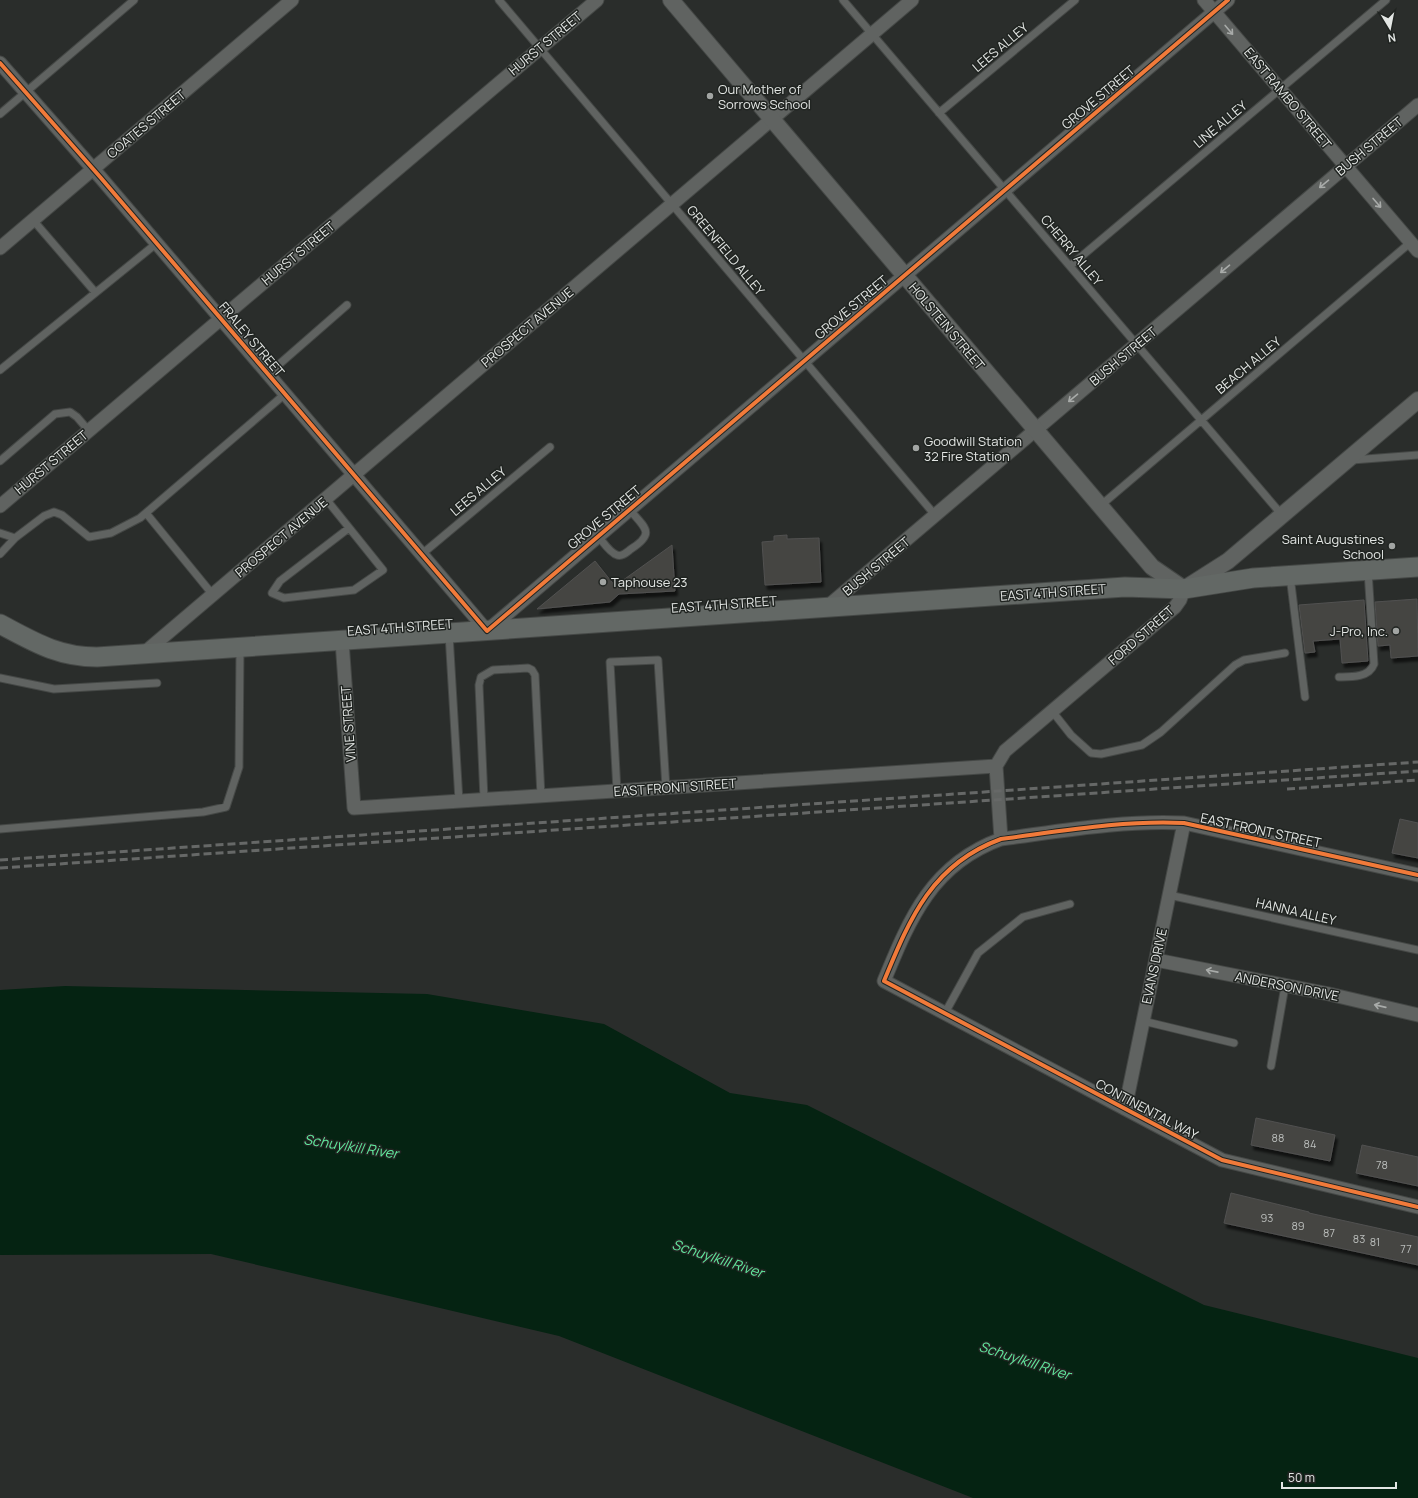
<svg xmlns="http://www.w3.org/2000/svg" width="1418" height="1498" font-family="Manrope,sans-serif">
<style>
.water{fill:#052312}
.building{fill:#444443;stroke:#515150;filter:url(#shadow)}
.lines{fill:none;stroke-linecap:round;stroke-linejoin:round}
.service-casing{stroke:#454846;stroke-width:9}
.minor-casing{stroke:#454846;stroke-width:15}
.tertiary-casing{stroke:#454846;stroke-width:18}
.secondary-casing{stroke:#454846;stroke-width:21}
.service{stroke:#606361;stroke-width:7}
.minor{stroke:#606361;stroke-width:13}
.tertiary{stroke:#606361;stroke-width:16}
.secondary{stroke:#636865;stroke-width:19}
.rail{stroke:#666867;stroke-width:3;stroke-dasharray:8 4;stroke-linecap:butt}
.cycleway-casing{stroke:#202421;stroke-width:6}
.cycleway{stroke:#f17a3a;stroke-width:4}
.oneway{stroke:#a8aba9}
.poi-dot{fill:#a2a5a3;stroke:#202421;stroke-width:1.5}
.labels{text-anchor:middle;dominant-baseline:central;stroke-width:3;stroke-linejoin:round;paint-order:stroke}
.number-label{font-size:11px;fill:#bbbebc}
.street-label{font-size:13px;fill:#e3e6e4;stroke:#202421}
.poi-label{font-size:13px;fill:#e3e6e4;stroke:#202421;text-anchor:start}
.water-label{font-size:14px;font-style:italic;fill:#61e89d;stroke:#202421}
</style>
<defs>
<filter id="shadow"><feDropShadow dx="2.5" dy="4.5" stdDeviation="1" flood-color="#0009"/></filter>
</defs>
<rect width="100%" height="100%" fill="#2a2d2b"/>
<path class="water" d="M65,986L427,994L604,1024L730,1093L807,1105L1204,1305L1418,1358V1498H973L559,1336L211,1254L0,1255V990Z"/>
<path class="building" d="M787,535V539L819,538L821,582L765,585L762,542L774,541V536Z
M672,545L675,591L619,594L610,602L537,609L595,561L615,586Z
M1417,599L1418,656L1391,658L1390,645L1378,646L1375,602Z
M1364,600L1368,661L1342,663L1340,639L1313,641L1315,652L1305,653L1299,605Z
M1400,819L1418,823V858L1392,853Z
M1256,1118L1335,1135L1330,1161L1251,1145Z
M1362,1145L1418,1157V1186L1356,1173Z
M1231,1193L1309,1212V1213L1418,1237V1265L1224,1223Z"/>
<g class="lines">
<g class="service-casing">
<path id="service" d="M499,0L935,515
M843,0L1282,515
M939,113L1075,0
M0,114L134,0
M33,220L95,292
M1070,266L1386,0
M0,370L157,243
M268,374L347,305
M1352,460L1418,455
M0,461L55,414L70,412L77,417L89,431
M326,499L383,570L354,590L284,598L272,593L280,581L349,528
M1100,506L1411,242
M146,513L213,595
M0,533L15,538L44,516L54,512L62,515L89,537L111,533L140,518L285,394
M598,536C603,542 610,553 617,555C622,557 627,552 631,549C656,533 645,528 629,509
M0,554L15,538
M422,554L550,447
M1290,576L1305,697
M449,634L459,801
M1339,677C1350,677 1369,678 1374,664L1368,571
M0,678L54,689L157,683
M1052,711L1071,735L1091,753L1101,754L1142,745L1161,732L1235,665L1244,660L1285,653
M617,791L610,662L658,660L666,788
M484,799L479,685L481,677L493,670L528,668L532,670L535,675L541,796
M0,829L203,812L226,807L239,767L240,649
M1169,895L1418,950
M945,1013L978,953L1023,917L1070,904
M1143,1021L1234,1043
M1271,1066L1285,986"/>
</g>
<g class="minor-casing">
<path id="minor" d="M1204,0L1418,251
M0,63L101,178L487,631L1228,0
M0,248L292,0
M0,506L597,0
M827,607L1418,105
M342,641L354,808L996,766
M143,654L912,0
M1001,839L996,766L1005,751L1175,607L1180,600L1184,589
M1418,875L1184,823C1122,820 1062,831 1001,839C932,864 910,918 884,981L1222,1160L1418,1207
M1156,960L1329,994L1418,1015
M1125,1109L1184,823"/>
</g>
<g class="tertiary-casing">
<path id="tertiary" d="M671,0L1152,567L1184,589L1228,561L1418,400"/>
</g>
<g class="secondary-casing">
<path id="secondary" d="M0,624C34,642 58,657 97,657L1125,587L1184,589L1253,578L1418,567"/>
</g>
<use href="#service" class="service"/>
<use href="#minor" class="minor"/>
<use href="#tertiary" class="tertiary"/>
<use href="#secondary" class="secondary"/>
<path class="rail" d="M1287,789L1418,780
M0,860L1418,762
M0,868L1418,771"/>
<g class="cycleway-casing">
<path id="cycleway" d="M0,63L101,178L487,631L1228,0
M1418,875L1184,823C1122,820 1062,831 1001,839C932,864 910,918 884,981L1222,1160L1418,1207"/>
</g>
<use href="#cycleway" class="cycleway"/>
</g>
<defs><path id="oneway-shaft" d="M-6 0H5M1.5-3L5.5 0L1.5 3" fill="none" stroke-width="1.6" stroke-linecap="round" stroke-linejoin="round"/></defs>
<g class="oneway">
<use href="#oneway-shaft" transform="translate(1229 30) rotate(50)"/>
<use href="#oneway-shaft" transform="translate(1324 184) rotate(140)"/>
<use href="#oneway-shaft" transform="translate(1377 203) rotate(49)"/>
<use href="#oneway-shaft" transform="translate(1225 269) rotate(140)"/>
<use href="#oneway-shaft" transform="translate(1073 398) rotate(140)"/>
<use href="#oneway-shaft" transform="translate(1212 971) rotate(-169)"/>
<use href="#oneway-shaft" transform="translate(1380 1006) rotate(-167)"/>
</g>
<g class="poi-dot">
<circle cx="710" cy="96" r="4"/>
<circle cx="916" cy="448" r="4"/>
<circle cx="1392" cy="546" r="4"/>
<circle cx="603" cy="582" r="4"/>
<circle cx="1396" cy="631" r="4"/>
</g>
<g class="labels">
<g class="number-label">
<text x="1278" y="1137">88</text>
<text x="1310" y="1143">84</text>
<text x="1382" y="1164">78</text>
<text x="1267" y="1217">93</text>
<text x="1298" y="1225">89</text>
<text x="1329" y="1232">87</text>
<text x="1359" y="1238">83</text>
<text x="1375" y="1241">81</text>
<text x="1406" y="1248">77</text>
</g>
<g class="street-label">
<text transform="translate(545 43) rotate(-40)">HURST STREET</text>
<text transform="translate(1000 47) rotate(-40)">LEES ALLEY</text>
<text transform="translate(1098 97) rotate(-40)">GROVE STREET</text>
<text transform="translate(1288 98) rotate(50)">EAST RAMBO STREET</text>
<text transform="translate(146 124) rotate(-40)">COATES STREET</text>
<text transform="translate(1220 124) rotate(-40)">LINE ALLEY</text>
<text transform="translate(1369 146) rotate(-40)">BUSH STREET</text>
<text transform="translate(726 250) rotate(50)">GREENFIELD ALLEY</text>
<text transform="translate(1072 250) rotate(50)">CHERRY ALLEY</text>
<text transform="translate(298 253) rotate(-40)">HURST STREET</text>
<text transform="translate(851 307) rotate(-40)">GROVE STREET</text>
<text transform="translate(947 326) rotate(50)">HOLSTEIN STREET</text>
<text transform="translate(527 327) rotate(-40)">PROSPECT AVENUE</text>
<text transform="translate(252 339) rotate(50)">FRALEY STREET</text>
<text transform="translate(1123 356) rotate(-40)">BUSH STREET</text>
<text transform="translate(1248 365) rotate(-40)">BEACH ALLEY</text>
<text transform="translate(51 462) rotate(-40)">HURST STREET</text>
<text transform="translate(478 491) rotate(-40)">LEES ALLEY</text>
<text transform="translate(604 517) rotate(-40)">GROVE STREET</text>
<text transform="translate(281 537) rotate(-40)">PROSPECT AVENUE</text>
<text transform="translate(876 566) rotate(-40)">BUSH STREET</text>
<text transform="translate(1053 592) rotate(-4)">EAST 4TH STREET</text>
<text transform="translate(724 604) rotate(-4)">EAST 4TH STREET</text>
<text transform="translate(400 627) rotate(-4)">EAST 4TH STREET</text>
<text transform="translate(1141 635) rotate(-41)">FORD STREET</text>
<text transform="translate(348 724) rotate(-94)">VINE STREET</text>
<text transform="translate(675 787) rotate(-4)">EAST FRONT STREET</text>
<text transform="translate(1261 830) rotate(12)">EAST FRONT STREET</text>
<text transform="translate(1296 911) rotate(13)">HANNA ALLEY</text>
<text transform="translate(1154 966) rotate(-78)">EVANS DRIVE</text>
<text transform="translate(1287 986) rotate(11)">ANDERSON DRIVE</text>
<text transform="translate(1147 1109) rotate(28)">CONTINENTAL WAY</text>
</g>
<g class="poi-label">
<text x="718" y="89">Our Mother of<tspan x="718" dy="15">Sorrows School</tspan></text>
<text x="924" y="441">Goodwill Station<tspan x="924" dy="15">32 Fire Station</tspan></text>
<text x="1384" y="539" text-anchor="end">Saint Augustines<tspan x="1384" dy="15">School</tspan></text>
<text x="611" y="582">Taphouse 23</text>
<text x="1388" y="631" text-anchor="end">J-Pro, Inc.</text>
</g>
<g class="water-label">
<text transform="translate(351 1146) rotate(9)">Schuylkill River</text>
<text transform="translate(718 1258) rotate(18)">Schuylkill River</text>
<text transform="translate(1025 1360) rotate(18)">Schuylkill River</text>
</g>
</g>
<g transform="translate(1390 28) rotate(170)" stroke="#202421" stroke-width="3" paint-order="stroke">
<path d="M0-3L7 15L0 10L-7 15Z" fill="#e3e6e4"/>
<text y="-6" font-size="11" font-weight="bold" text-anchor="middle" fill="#e3e6e4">N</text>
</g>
<path d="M1282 1482v6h114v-6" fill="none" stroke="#e3e6e4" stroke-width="2"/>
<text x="1288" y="1482" font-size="12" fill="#e3e6e4" stroke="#202421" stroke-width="3" paint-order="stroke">50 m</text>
</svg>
